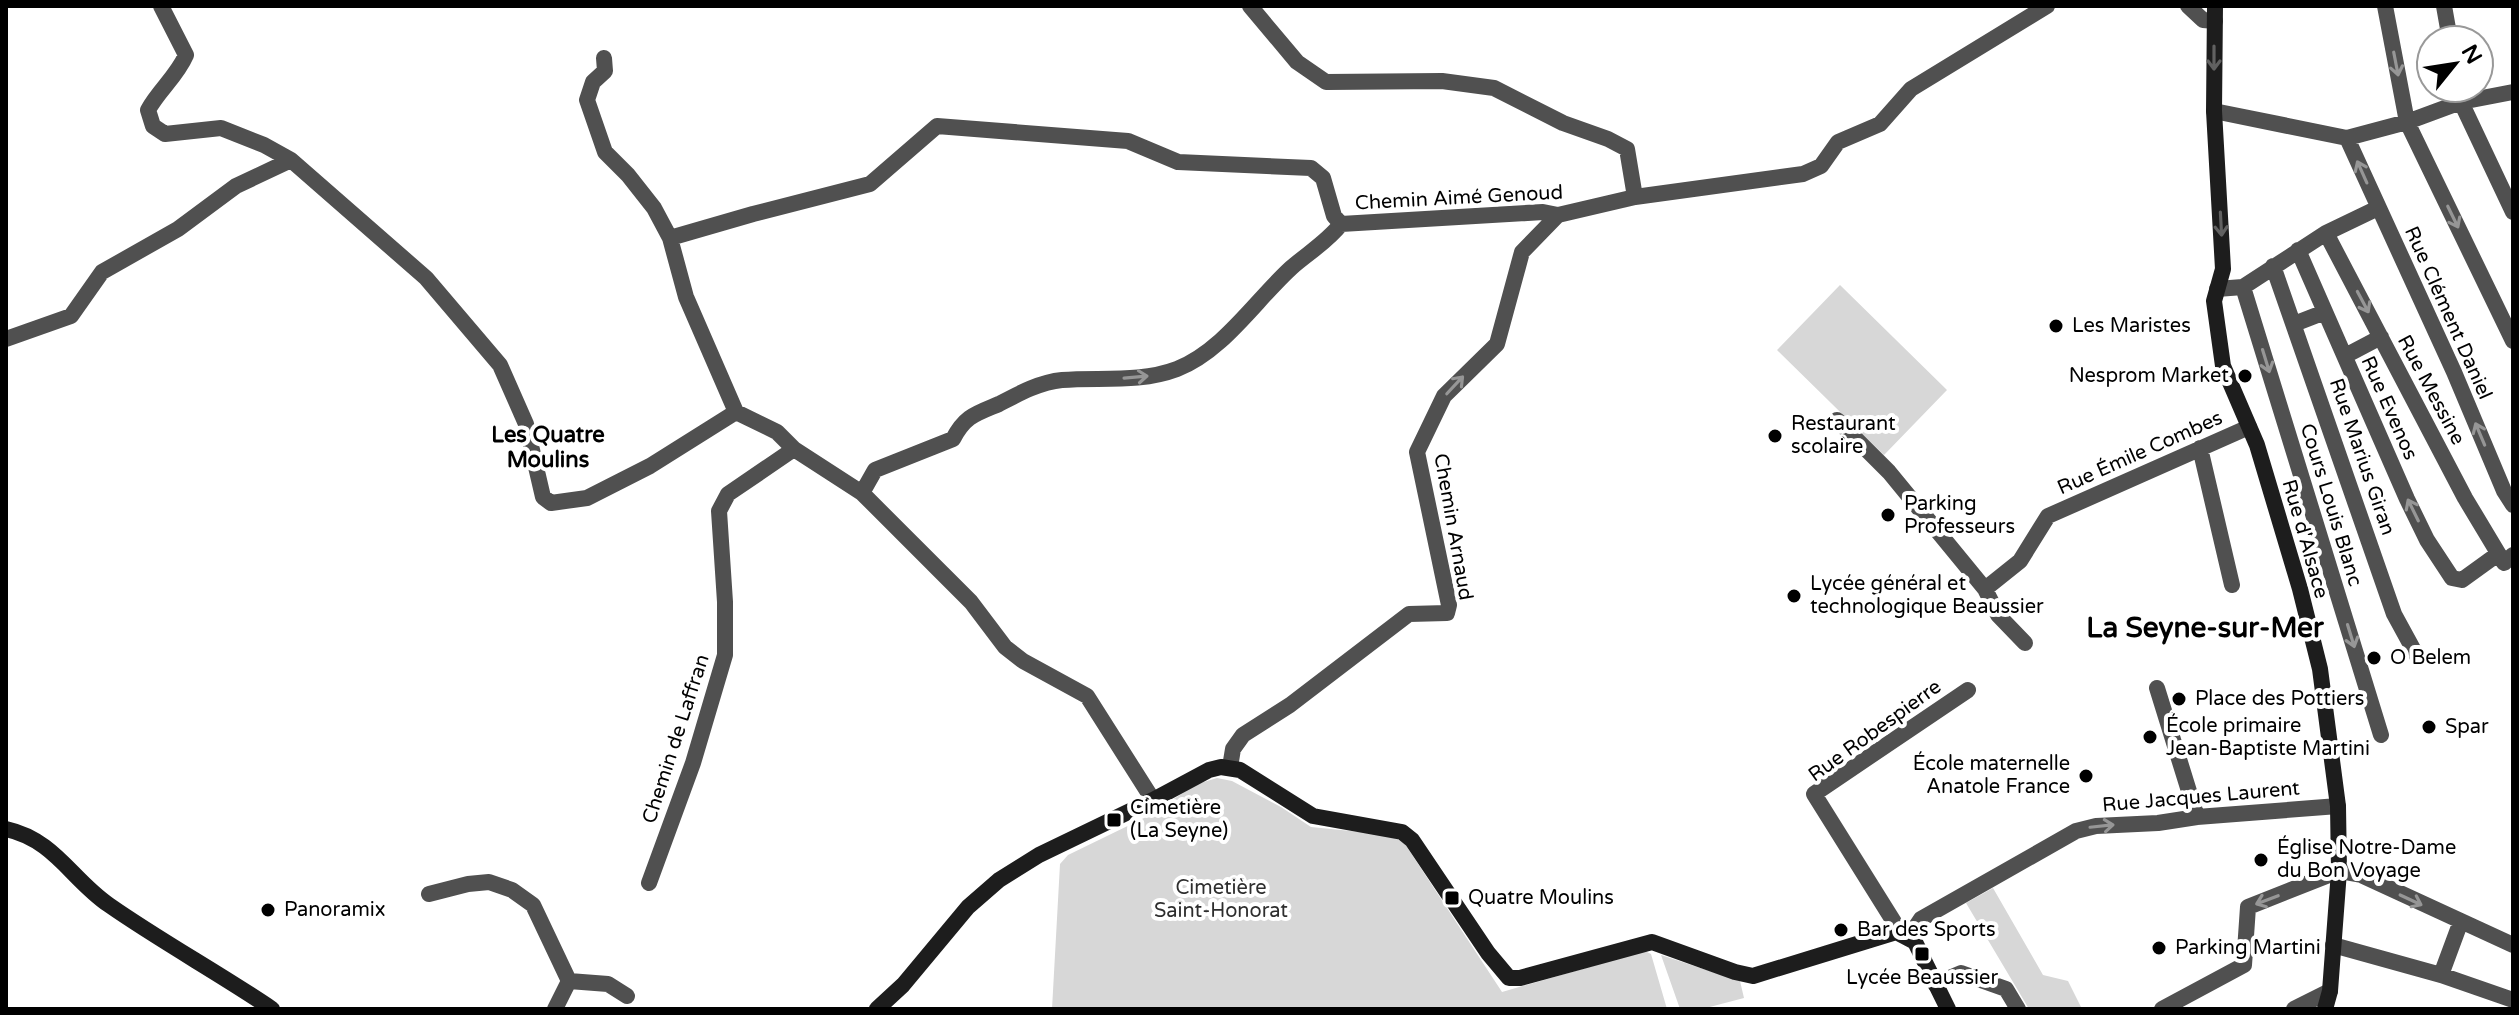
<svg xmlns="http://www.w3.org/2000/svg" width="2519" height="1015" font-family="'Varela Round',sans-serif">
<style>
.green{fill:#d7d7d7}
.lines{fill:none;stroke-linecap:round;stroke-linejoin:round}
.street{stroke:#505050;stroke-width:16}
.secondary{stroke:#1d1d1d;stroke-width:16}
.oneway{stroke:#616161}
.oneway2{stroke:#969696}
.poi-dot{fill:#000;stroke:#fff;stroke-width:3}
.labels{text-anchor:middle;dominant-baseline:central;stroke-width:8;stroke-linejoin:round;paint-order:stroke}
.street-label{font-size:20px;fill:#000;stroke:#fff}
.poi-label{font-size:20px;fill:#000;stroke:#fff;text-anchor:start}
.park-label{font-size:20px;fill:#2e2e2e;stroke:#fff}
.neighbourhood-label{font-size:22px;font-weight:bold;fill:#000;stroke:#fff}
.district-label{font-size:28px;font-weight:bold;fill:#000;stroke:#fff}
</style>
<rect width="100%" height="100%" fill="#fff"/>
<path class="green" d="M1840,285L1947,390L1884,455L1777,350Z
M1217,778L1232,781L1281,807L1311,827L1391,835L1405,844L1502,992L1645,951L1651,954L1667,1009H1052L1060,864L1068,855L1144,818L1197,784Z
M1993,888L2043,975L2068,981L2082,1009H2029L1966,903Z
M1661,955L1740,981L1744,998L1702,1009H1680Z"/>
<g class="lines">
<path class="street" d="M161,6L186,55C177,76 159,90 148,110L153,126L165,134L221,128L264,145L291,160L426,278L500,365L526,424L543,497L551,503L587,498L650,466L736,412
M1250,6L1297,62L1326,82L1442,81L1494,88L1563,123L1608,139L1627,149L1635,197
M2188,6L2203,20L2215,21
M2385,6L2407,122L2513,341
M2444,6L2450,40
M604,58L605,71L593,82L587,100L605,152L628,175L654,208L670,238L686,297L736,412
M2459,88L2461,102L2513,212
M2214,111L2347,138L2407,122L2461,102L2513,92
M2347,138L2454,372L2504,491L2513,505
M2326,233L2465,498L2504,563L2513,555
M670,238L753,214L870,184L937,126L1128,141L1178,162L1311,168L1323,178L1334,216L1341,224
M2298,250L2407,499L2427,540L2452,578L2462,580L2498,554
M2273,266L2394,614L2418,658
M2243,287L2381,735
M2217,289L2243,287L2326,233L2378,208
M2294,324L2325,312
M6,339L71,316L102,272L178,229L236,186L291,160
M2345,356L2381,337
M736,412L777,432L794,449L862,493L971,602L1005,647L1023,661L1087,696L1153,800
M1837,420L1889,472L1985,589L1998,615L2025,643
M2200,448L2232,585
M862,493L875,470L953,439C965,416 975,414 999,404C1018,394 1040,382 1062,380C1100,377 1140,383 1177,369C1223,351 1255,301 1291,268C1308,253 1327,242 1341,224L1543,212L1558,215L1635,197L1803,174L1821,166L1838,142L1880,124L1911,89L2047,6
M1985,589L2020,561L2048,516L2249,427
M2157,688L2197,817
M1230,767L1233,749L1243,735L1290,705L1409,614L1447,613L1449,605L1417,452L1444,396L1497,344L1522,252L1558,215
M649,883L693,763L725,655V602L719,511L728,494L794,449
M429,894L468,884L489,882L512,890L533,905L569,981
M1896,932L1894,922L1814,794L1968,690
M1909,937L1921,919L2076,831L2096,826L2158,823L2197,817L2338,806
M2333,945L2441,975L2513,1000
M2441,975L2461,921
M1935,984L1961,973L2006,989L2018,1009
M555,1009L569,981L608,984L627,996
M2162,1009L2244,965L2248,907L2339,871L2361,875L2513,945
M2294,1009L2330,991"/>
<path class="secondary" d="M2215,6L2214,111L2223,269L2214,301L2223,366L2257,445L2300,589L2320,669L2338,806L2339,871L2330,991L2325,1009
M6,829C55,840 71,879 109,905C162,942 219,973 272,1009
M877,1009L903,985L968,907L999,880L1039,855L1153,800L1209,770L1221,767L1240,770L1313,816L1402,832L1412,840L1488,953L1509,978H1520L1652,942L1735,972L1753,976L1896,932L1915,942L1948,1009"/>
</g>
<defs><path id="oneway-shaft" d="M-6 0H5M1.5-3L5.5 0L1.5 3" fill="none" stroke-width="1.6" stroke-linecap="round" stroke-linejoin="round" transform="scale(2)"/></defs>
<g class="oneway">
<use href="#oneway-shaft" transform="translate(2214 58) rotate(90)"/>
<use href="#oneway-shaft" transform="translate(2221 224) rotate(87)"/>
</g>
<g class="oneway2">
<use href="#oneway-shaft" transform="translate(2396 64) rotate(79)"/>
<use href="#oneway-shaft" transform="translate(2362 172) rotate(-114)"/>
<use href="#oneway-shaft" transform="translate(2453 217) rotate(64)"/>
<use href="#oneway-shaft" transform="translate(2363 302) rotate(62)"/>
<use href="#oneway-shaft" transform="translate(2266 361) rotate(73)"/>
<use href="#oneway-shaft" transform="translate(1136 377) rotate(-5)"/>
<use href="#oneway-shaft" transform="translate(1455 385) rotate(-47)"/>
<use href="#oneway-shaft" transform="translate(2480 434) rotate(-113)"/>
<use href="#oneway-shaft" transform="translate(2413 510) rotate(-116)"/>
<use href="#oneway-shaft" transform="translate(2351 636) rotate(73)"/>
<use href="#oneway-shaft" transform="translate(2102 826) rotate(-6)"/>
<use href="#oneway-shaft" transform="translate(2267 900) rotate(159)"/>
<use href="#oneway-shaft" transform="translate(2411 900) rotate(25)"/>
</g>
<g class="poi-dot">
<circle cx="2056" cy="326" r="8"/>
<circle cx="2245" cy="376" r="8"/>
<circle cx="1775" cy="436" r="8"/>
<circle cx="1888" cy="515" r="8"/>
<circle cx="1794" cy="596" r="8"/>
<circle cx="2374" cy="658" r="8"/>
<circle cx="2179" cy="699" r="8"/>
<circle cx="2429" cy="727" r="8"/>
<circle cx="2150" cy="737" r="8"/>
<circle cx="2086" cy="776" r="8"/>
<rect x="1106" y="812" width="16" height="16" rx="4"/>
<circle cx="2261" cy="860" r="8"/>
<rect x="1444" y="890" width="16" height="16" rx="4"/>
<circle cx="268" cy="910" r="8"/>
<circle cx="1841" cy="930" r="8"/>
<circle cx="2159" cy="948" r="8"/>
<rect x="1914" y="946" width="16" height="16" rx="4"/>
</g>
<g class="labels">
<g class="street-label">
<text transform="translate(1459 198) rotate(-3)">Chemin Aimé Genoud</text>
<text transform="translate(2448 313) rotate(66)">Rue Clément Daniel</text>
<text transform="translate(2431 390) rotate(62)">Rue Messine</text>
<text transform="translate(2389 408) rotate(66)">Rue Evenos</text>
<text transform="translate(2140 453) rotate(-24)">Rue Émile Combes</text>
<text transform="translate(2362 457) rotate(71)">Rue Marius Giran</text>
<text transform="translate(2331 505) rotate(73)">Cours Louis Blanc</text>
<text transform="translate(1453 527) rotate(80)">Chemin Arnaud</text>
<text transform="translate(2305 539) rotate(74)">Rue d'Alsace</text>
<text transform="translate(1875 731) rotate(-36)">Rue Robespierre</text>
<text transform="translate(676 739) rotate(-72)">Chemin de Laffran</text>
<text transform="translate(2201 797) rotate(-5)">Rue Jacques Laurent</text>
</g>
<g class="poi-label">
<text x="2072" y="326">Les Maristes</text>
<text x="2229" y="376" text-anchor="end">Nesprom Market</text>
<text x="1791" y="424">Restaurant<tspan x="1791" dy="23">scolaire</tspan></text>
<text x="1904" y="504">Parking<tspan x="1904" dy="23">Professeurs</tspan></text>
<text x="1810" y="584">Lycée général et<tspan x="1810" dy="23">technologique Beaussier</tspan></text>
<text x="2390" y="658">O Belem</text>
<text x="2195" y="699">Place des Pottiers</text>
<text x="2166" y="726">École primaire<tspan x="2166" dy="23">Jean-Baptiste Martini</tspan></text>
<text x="2445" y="727">Spar</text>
<text x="2070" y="764" text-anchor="end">École maternelle<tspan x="2070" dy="23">Anatole France</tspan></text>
<text x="1130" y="808">Cimetière<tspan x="1130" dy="23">(La Seyne)</tspan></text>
<text x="2277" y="848">Église Notre-Dame<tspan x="2277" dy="23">du Bon Voyage</tspan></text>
<text x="1468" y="898">Quatre Moulins</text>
<text x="284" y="910">Panoramix</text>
<text x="1857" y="930">Bar des Sports</text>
<text x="2175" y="948">Parking Martini</text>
<text x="1922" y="978" text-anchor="middle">Lycée Beaussier</text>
</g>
<g class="park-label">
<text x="1221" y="888">Cimetière<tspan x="1221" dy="23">Saint-Honorat</tspan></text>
</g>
<g class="neighbourhood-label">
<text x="548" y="435">Les Quatre<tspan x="548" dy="25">Moulins</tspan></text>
</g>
<g class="district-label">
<text x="2205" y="628">La Seyne-sur-Mer</text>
</g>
</g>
<rect width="2519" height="1015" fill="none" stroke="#000000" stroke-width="16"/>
<g transform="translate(2455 64) rotate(60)"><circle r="38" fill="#ffffff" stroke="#999999" stroke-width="2"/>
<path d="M0-6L14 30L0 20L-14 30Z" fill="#000000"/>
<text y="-12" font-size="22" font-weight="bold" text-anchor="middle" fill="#000000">N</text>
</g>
</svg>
